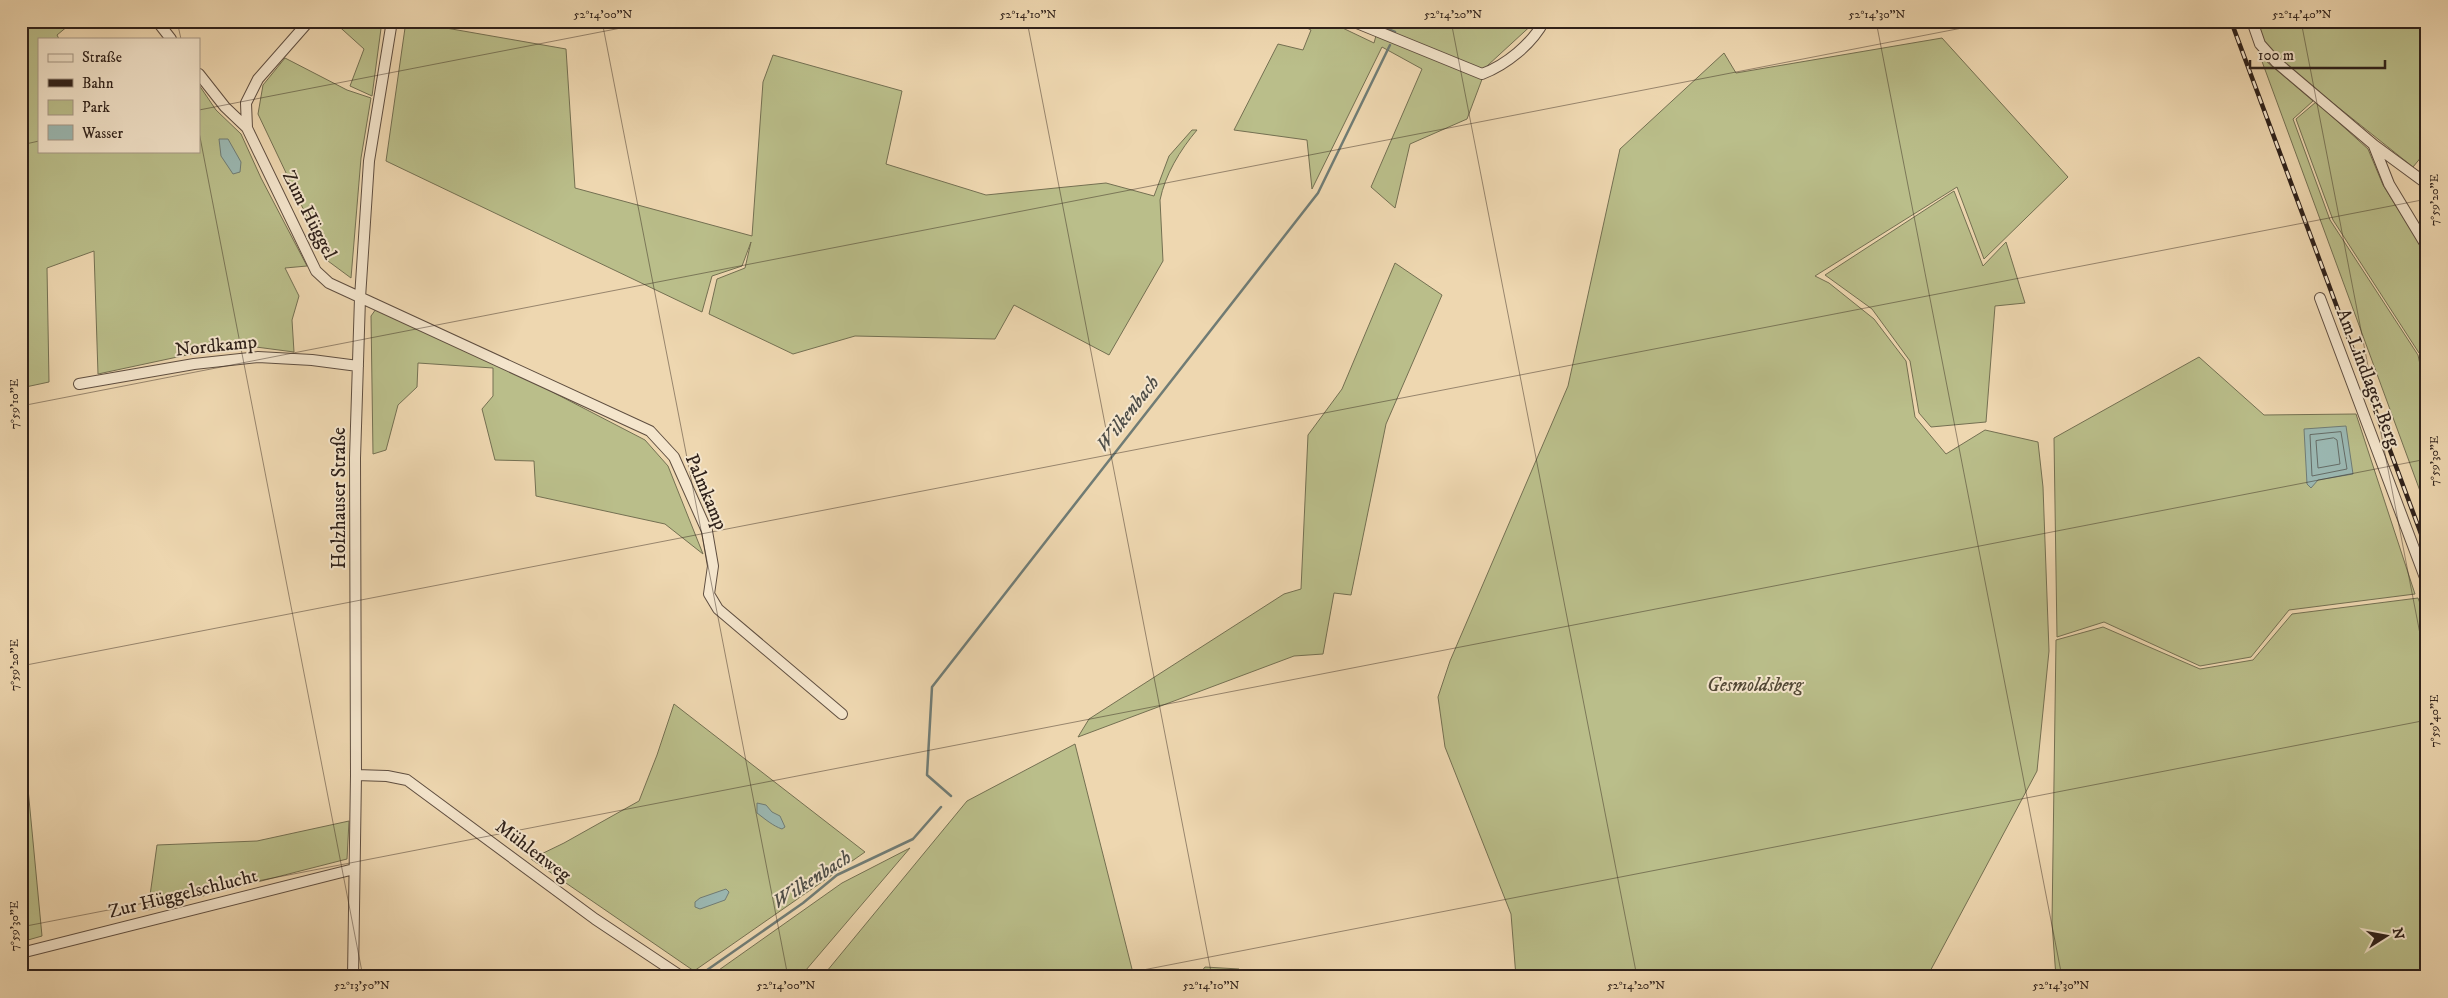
<svg xmlns="http://www.w3.org/2000/svg" width="2448" height="998" font-family="'IM FELL DW Pica',serif">
<style>
.green{fill:#babe8a;stroke:#747052}
.water{fill:#9bb8b2;stroke:#707c75}
.lines{fill:none;stroke-linecap:round;stroke-linejoin:round}
.shore{stroke:#656c66;stroke-width:1}
.stream{stroke:#707c75;stroke-width:2.5}
.minor-casing{stroke:#5f4e40;stroke-width:12}
.minor{stroke:#f4e5cc;stroke-width:10}
.rail-casing{stroke:#2f211a;stroke-width:4.5}
.rail{stroke:#f4e5cc;stroke-width:2.5;stroke-dasharray:8;stroke-linecap:butt}
.ticks{fill:none;stroke:#2f211a;stroke-width:1;stroke-opacity:0.45}
.labels{text-anchor:middle;dominant-baseline:central;stroke-width:4;stroke-linejoin:round;paint-order:stroke}
.street-label{font-size:19px;fill:#2f211a;stroke:#f4e5cc}
.park-label{font-size:19px;font-style:italic;fill:#524836;stroke:#f4e5cc}
.water-label{font-size:20px;font-style:italic;fill:#4f4e48;stroke:#f4e5cc}
.neatline{fill:none;stroke:#2f211a;stroke-width:2}
.ticks-label{font-size:12px;text-anchor:middle;fill:#2f211a}
</style>
<rect width="100%" height="100%" fill="#eed7b0"/>
<filter id="stains"><feTurbulence type="fractalNoise" baseFrequency=".004" numOctaves="4"/><feColorMatrix values="0 0 0 0 .2 0 0 0 0 .09 0 0 0 0 .02 0 0 0 .5 -.17"/></filter>
<radialGradient id="worn" r=".72"><stop offset=".6" stop-color="#630" stop-opacity="0"/><stop offset="1" stop-color="#630" stop-opacity=".3"/></radialGradient>
<path class="green" d="M21,21H74L57,35L59,39H39V151H199V85L216,110L241,134L261,178L307,266L285,268L299,296L292,320L294,352L256,347L196,353L98,374L94,251L47,268L49,382L21,388Z
M333,21H382L372,96L350,86L364,49Z
M406,21L566,49L575,188L752,236L763,82L773,55L902,91L886,164L986,195L1106,183L1154,196L1169,156L1192,130H1197C1180,150 1165,175 1160,200L1163,261L1109,355L1014,305L995,339L855,336L793,354L709,314L717,279L745,268L751,242L742,266L712,276L702,312L386,161Z
M1308,21H1328L1374,43L1380,21H1536L1487,66L1467,119L1410,144L1395,208L1371,187L1422,69L1382,47L1312,189L1307,140L1234,130L1278,44L1303,50L1311,30L1305,27Z
M2267,21H2427V150L2413,167L2284,64L2264,42L2258,26Z
M1942,38L2068,177L1984,259L1957,187L1815,276L1829,283L1874,319L1906,361L1915,417L1946,454L1985,430L2038,442L2043,487L2049,651L2037,771L1927,977H1516L1511,914L1445,747L1438,697L1450,661L1568,386L1620,149L1724,53L1736,73Z
M2260,56L2313,101L2293,119L2330,220L2418,355L2427,398V510Z
M285,58L347,90L371,98L361,158L351,278L328,261L258,114L263,85Z
M2316,102L2368,149L2383,185L2427,256V350L2419,353L2333,220L2296,119Z
M1954,191L1983,266L2006,242L2025,303L1995,306L1986,422L1931,427L1919,413L1910,361L1872,309L1825,275Z
M1395,263L1442,295L1386,424L1351,595L1334,593L1323,654L1294,656L1078,737L1089,719L1284,594L1301,589L1308,435L1342,389Z
M376,309L537,384L645,440L668,466L703,554L665,524L536,496L534,461L495,460L482,409L493,396V368L418,363L417,387L398,405L386,450L373,454L371,316Z
M2199,357L2264,415L2356,414L2415,594L2289,610L2251,657L2200,666L2104,622L2057,637L2054,438Z
M2418,598L2427,622V977H2056L2052,923L2056,640L2103,627L2200,669L2253,660L2292,614Z
M674,704L865,852L694,971L531,859L564,843L639,801L657,755Z
M21,715L42,936L21,942Z
M1075,744L1134,977H822L967,801Z
M349,821L347,859L148,910L157,845L257,841Z
M910,848L800,977H709L842,883Z
M1205,967L1239,969L1236,977H1197Z"/>
<path class="water" d="M219,139H228L241,162L240,172L233,174L221,156Z
M2346,426L2353,474L2318,480L2311,488L2307,484L2304,429Z
M757,803L766,805L772,812L780,816L785,827L782,829C773,826 765,819 757,813Z
M726,889L729,892L725,900L700,909L695,907V902L700,898Z"/>
<g class="lines">
<path class="shore" d="M2341,432L2347,469L2312,476L2310,435Z
M2334,438L2337,440L2340,464L2318,468L2316,441Z"/>
<path class="stream" d="M1378,21V25L1395,32
M951,796L927,775L932,687L1318,193L1390,45
M697,977L803,903L837,875L913,839L941,807"/>
<g class="minor-casing">
<path id="minor" d="M157,21L171,39
M1352,21L1482,74C1506,65 1532,44 1544,21
M2252,21L2260,44L2276,62L2374,145L2427,184
M199,74L225,107L247,128L316,271L329,283L650,431L674,457L707,531L713,566L709,594L718,609L842,714
M247,128L246,103L258,79L309,21
M2374,146L2389,184L2427,247
M2320,298L2427,583
M79,384L194,364L258,357L312,360L358,366
M356,775L387,776L407,780L595,919L682,977
M21,953L354,869
M353,977L356,775L355,458L360,298L369,161L392,21"/>
</g>
<use href="#minor" class="minor"/>
<g class="rail-casing">
<path id="rail" d="M2231,21L2427,550"/>
</g>
<use href="#rail" class="rail"/>
</g>
<path class="ticks" d="M177,21L181,39M602,21L788,977M1027,21L1212,977M1451,21L1637,977M1876,21L2062,977M2301,21L2427,670M199,110L657,21M199,132L363,977M21,145L39,141M21,406L1998,21M21,666L2427,199M21,927L2427,459M1107,977L2427,720"/>
<g class="labels">
<g class="street-label">
<text transform="translate(309 215) rotate(63)">Zum Hüggel</text>
<text transform="translate(216 346) rotate(-6)">Nordkamp</text>
<text transform="translate(2368 378) rotate(69)">Am Lindlager Berg</text>
<text transform="translate(706 492) rotate(67)">Palmkamp</text>
<text transform="translate(339 498) rotate(-90)">Holzhauser Straße</text>
<text transform="translate(533 851) rotate(37)">Mühlenweg</text>
<text transform="translate(183 894) rotate(-14)">Zur Hüggelschlucht</text>
</g>
<g class="park-label">
<text x="1755" y="685">Gesmoldsberg</text>
</g>
<g class="water-label">
<text transform="translate(1128 414) rotate(-52)">Wilkenbach</text>
<text transform="translate(812 880) rotate(-33)">Wilkenbach</text>
</g>
</g>
<rect width="2448" height="998" fill="none" stroke="#eed7b0" stroke-width="55"/>
<rect x="38" y="38" width="162" height="115" fill="#f4e5cc" stroke="#a59785"/>
<rect x="48" y="54" width="25" height="8" fill="#f4e5cc" stroke="#a59785"/>
<text x="82" y="62" font-size="15" fill="#2f211a">Straße</text>
<rect x="48" y="79" width="25" height="8" fill="#2f211a" stroke="#a59785"/>
<text x="82" y="88" font-size="15" fill="#2f211a">Bahn</text>
<rect x="48" y="100" width="25" height="15" fill="#babe8a" stroke="#a59785"/>
<text x="82" y="112" font-size="15" fill="#2f211a">Park</text>
<rect x="48" y="125" width="25" height="15" fill="#9bb8b2" stroke="#a59785"/>
<text x="82" y="138" font-size="15" fill="#2f211a">Wasser</text>
<g transform="translate(2386 936) rotate(79)" stroke="#f4e5cc" stroke-width="4" paint-order="stroke">
<path d="M0-4L9 19L0 12L-9 19Z" fill="#2f211a"/>
<text y="-8" font-size="14" font-weight="bold" text-anchor="middle" fill="#2f211a">N</text>
</g>
<path d="M2250 60v8h135v-8" fill="none" stroke="#2f211a" stroke-width="2.5"/>
<text x="2258" y="60" font-size="15" fill="#2f211a" stroke="#f4e5cc" stroke-width="4" paint-order="stroke">100 m</text>
<rect x="28" y="28" width="2392" height="942" class="neatline"/>
<g class="ticks-label">
<text x="603" y="18">52°14'00"N</text>
<text x="1028" y="18">52°14'10"N</text>
<text x="1453" y="18">52°14'20"N</text>
<text x="1877" y="18">52°14'30"N</text>
<text x="2302" y="18">52°14'40"N</text>
<text transform="translate(2434 200) rotate(-90)" y="4">7°59'20"E</text>
<text transform="translate(14 404) rotate(-90)" y="4">7°59'10"E</text>
<text transform="translate(2434 461) rotate(-90)" y="4">7°59'30"E</text>
<text transform="translate(14 665) rotate(-90)" y="4">7°59'20"E</text>
<text transform="translate(2434 721) rotate(-90)" y="4">7°59'40"E</text>
<text transform="translate(14 926) rotate(-90)" y="4">7°59'30"E</text>
<text x="362" y="989">52°13'50"N</text>
<text x="786" y="989">52°14'00"N</text>
<text x="1211" y="989">52°14'10"N</text>
<text x="1636" y="989">52°14'20"N</text>
<text x="2061" y="989">52°14'30"N</text>
</g>
<rect width="100%" height="100%" filter="url(#stains)"/>
<rect width="100%" height="100%" fill="url(#worn)"/>
</svg>
